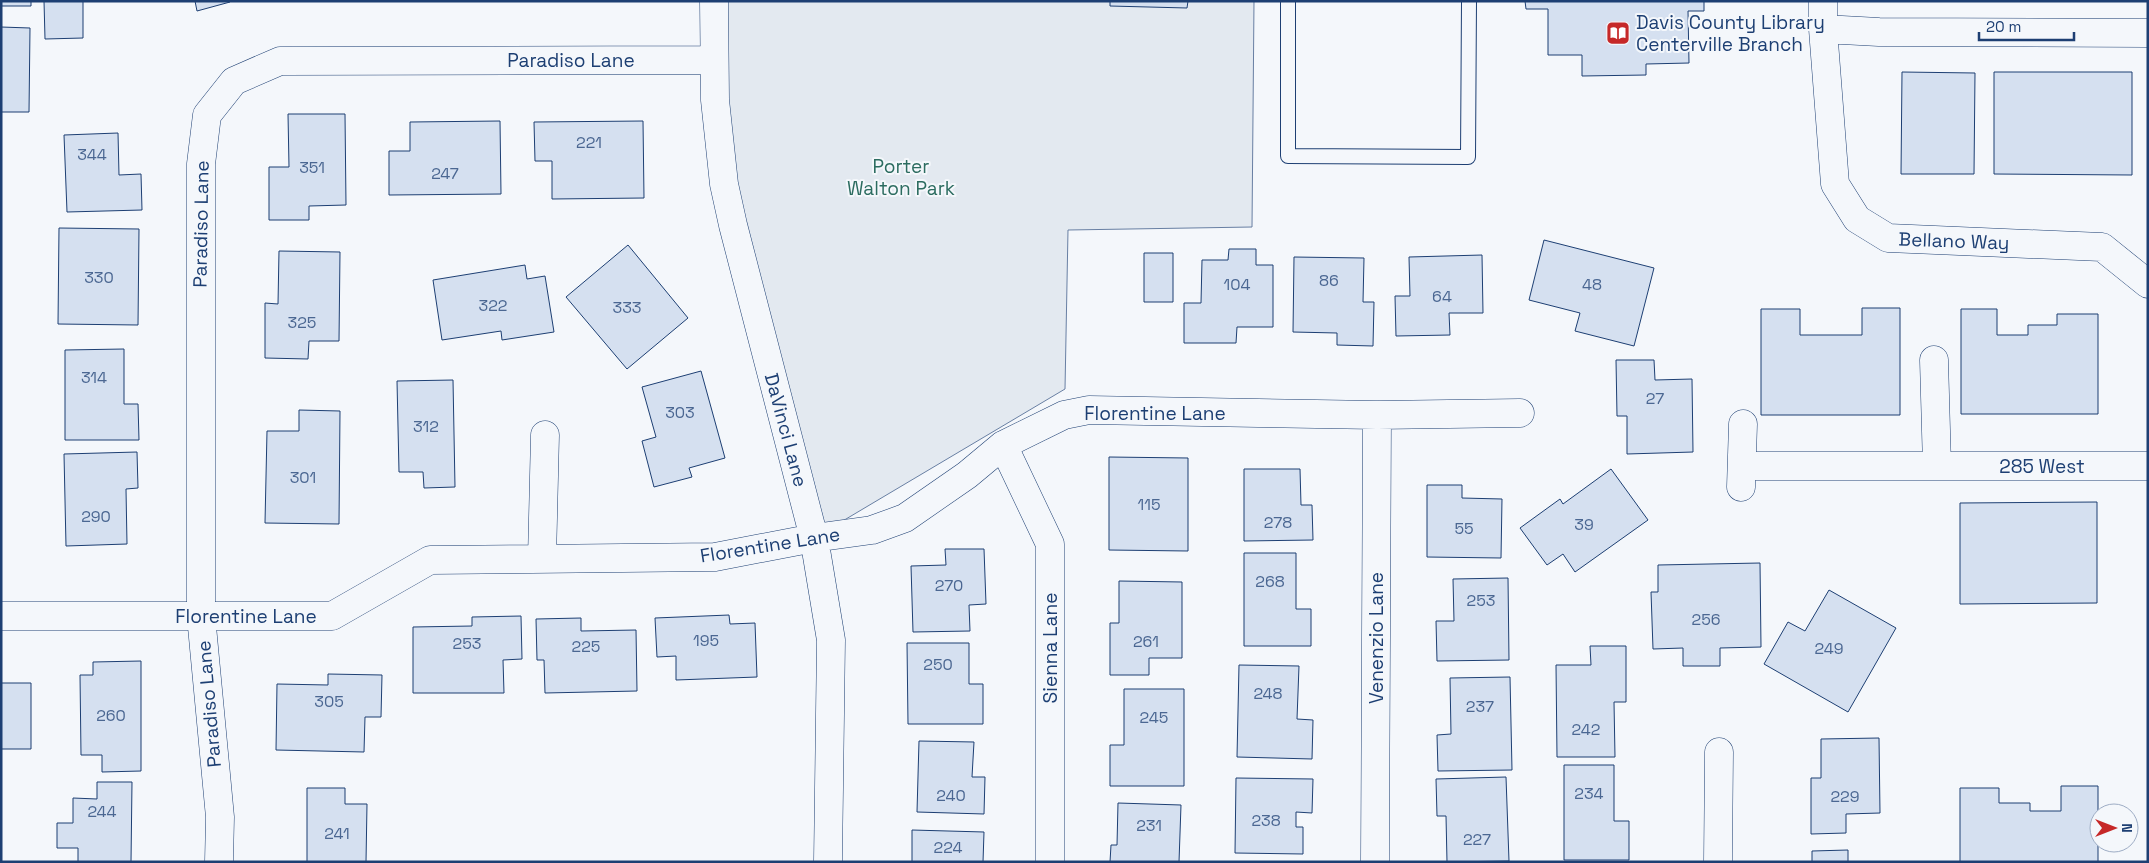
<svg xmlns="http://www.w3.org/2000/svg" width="2149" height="863" font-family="'Space Grotesk',sans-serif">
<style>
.green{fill:#e3e9f0;stroke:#687fa3}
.building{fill:#d5e0f0;stroke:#1d3f73}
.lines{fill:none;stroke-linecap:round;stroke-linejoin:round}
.service-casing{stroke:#1d3f73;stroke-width:16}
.minor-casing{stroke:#1d3f73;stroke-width:29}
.service{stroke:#f4f7fb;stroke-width:14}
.minor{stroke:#f4f7fb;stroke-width:28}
.labels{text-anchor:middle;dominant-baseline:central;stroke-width:4;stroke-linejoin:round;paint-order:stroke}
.number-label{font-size:16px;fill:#4b6792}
.poi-label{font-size:19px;fill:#1d3f73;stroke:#f4f7fb;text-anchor:start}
.street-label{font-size:19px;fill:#1d3f73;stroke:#f4f7fb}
.park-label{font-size:19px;fill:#2c6c60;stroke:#f4f7fb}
</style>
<rect width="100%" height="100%" fill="#f4f7fb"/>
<path class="green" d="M714,1H1254L1252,227L1068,230L1065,389L814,538L733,225Z"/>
<path class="building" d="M1,1H31V6H1Z
M44,1H83V38L45,39Z
M195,1H229L230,2L197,11Z
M1110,1H1188L1187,8L1110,6Z
M1525,1H1704V11H1688L1689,63L1646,64V75L1582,76V55H1548V9H1526Z
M1,27L30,28L29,112H1Z
M1902,72L1975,73L1974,174H1901Z
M1994,72H2132V175L1994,174Z
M288,114H345L346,205L309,206V220H269V167H289Z
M500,121L501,194L389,195V151H410V122Z
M643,121L644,198L552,199V161H535L534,122Z
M118,133L119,175L141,174L142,210L67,212L64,135Z
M59,228L139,229L138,325L58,324Z
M1544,240L1654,268L1634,346L1575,331L1580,313L1529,300Z
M628,245L688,318L627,369L566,297Z
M1229,249H1256V265H1273V327H1237L1236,343H1184V303H1201L1202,260H1228Z
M279,251L340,252L339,341H309L308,359L265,358V303L278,304Z
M1144,253H1173V302H1144Z
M1482,255L1483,313H1449L1450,335L1396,336L1395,296H1410L1409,257Z
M1294,257L1364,258L1363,302H1374L1373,346L1337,345V333L1293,332Z
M525,265L527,279L545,276L554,332L502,340L501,331L442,340L433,280Z
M1862,308H1900V415H1761V309H1800V335H1862Z
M1961,309H1997V335H2028V325H2057V314H2098V414H1961Z
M124,349V404H138L139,440H65V350Z
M1616,360H1654L1655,380L1692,379L1693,452L1627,454V416H1617Z
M701,371L725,458L689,468L692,477L654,487L642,441L656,437L642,387Z
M453,380L455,487L424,488L423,472H399L397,381Z
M299,410L340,411L339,524L265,523L267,431H299Z
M137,452L138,488L126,489L127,544L66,546L64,454Z
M1109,457L1188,458V551L1109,550Z
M1244,469H1300L1301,505H1312L1313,540L1244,541Z
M1611,469L1648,520L1575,572L1563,554L1547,565L1520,528L1560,499L1563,504Z
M1427,485H1462V498L1502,499L1501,558L1427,557Z
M2097,502V603L1960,604V503Z
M945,549H984L986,604L969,605L970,631L913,632L911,566L946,565Z
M1244,553H1296V609H1311V646H1244Z
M1760,563L1761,647L1720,648V666H1683V648L1653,649L1651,592H1658V565Z
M1508,578L1509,660L1437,661L1436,621H1454L1453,579Z
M1119,581L1182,582V658H1149V675H1110V623H1119Z
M1829,590L1896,628L1848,712L1764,664L1788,622L1805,631Z
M729,615L730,624L755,623L757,677L676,680V656L657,657L655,618Z
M521,616L522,659L503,660L504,693H413V627L472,626V617Z
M581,618V631L636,630L637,691L545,693L544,660H537L536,619Z
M907,643H969V684H983V724H908Z
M1590,646H1626V702H1614L1615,757H1557L1556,665H1591Z
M141,661V771L102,772V755H81L80,675H93V662Z
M1239,665L1299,666L1297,719L1313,720L1312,759L1237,757Z
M328,674L382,675L381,717H365L364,752L276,750L277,684L328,685Z
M1510,677L1512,770L1438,771L1437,735L1451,734L1450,678Z
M1,683H31V749H1Z
M1124,689H1184V786H1110V745H1124Z
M1879,738L1880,813L1846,814V833L1811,834V778H1821V739Z
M919,741L974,742L972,777H985L984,814L917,812Z
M1564,765H1614V821H1629V860H1564Z
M1506,777L1509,861L1447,862L1446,816H1437L1436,779Z
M1236,778L1313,779L1312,813L1296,812V827H1303V854L1235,853Z
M97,782H132L131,862H78V848H57V823H73V798L97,799Z
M2061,786H2098V862H1960V788H1999V803H2030V811H2061Z
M307,788H345V804H367L366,862H307Z
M1118,803L1181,805L1179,862H1110L1111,845H1117Z
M912,830L984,832L983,862H912Z
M1848,850V862H1812V851Z"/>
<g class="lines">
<g class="service-casing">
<path id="service" d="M1288,1V156L1468,157L1469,1"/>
</g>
<g class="minor-casing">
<path id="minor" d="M714,1L715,100L724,184L733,225L814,538L831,640L828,862
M1823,1V29L1835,184L1857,219L1888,238L2102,247L2148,284
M1823,29L1879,32L2148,33
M1934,360L1937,466
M1003,445L1050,544V862
M1742,466H2148
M1741,487L1743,424
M542,559L545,435
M1,616H332L430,560L715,557L814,538L872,530L905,518L967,475L1003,445L1064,415L1089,410L1377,415L1520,413
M219,862L220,817L201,616V164L207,115L234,81L280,61L714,60
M1375,862L1377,415
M1718,862L1719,752"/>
</g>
<use href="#service" class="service"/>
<use href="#minor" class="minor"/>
</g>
<defs>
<g id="library-square" transform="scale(1.25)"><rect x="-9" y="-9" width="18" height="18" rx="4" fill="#c62828" stroke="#f4f7fb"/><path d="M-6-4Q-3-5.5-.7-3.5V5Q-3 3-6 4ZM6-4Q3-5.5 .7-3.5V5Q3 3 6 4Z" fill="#fff"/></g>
</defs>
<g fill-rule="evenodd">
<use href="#library-square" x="1618" y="33"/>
</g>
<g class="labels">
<g class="number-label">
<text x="589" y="142">221</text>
<text x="92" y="154">344</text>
<text x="312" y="167">351</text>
<text x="445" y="173">247</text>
<text x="99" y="277">330</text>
<text x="1329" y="280">86</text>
<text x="1237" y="284">104</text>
<text x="1592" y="284">48</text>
<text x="1442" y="296">64</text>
<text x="493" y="305">322</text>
<text x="627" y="307">333</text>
<text x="302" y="322">325</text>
<text x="94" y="377">314</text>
<text x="1655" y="398">27</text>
<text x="680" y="412">303</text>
<text x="426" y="426">312</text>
<text x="303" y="477">301</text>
<text x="1149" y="504">115</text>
<text x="96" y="516">290</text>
<text x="1278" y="522">278</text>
<text x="1584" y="524">39</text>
<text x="1464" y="528">55</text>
<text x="1270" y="581">268</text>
<text x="949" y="585">270</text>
<text x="1481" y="600">253</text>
<text x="1706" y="619">256</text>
<text x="706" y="640">195</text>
<text x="1146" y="641">261</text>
<text x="467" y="643">253</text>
<text x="586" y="646">225</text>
<text x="1829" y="648">249</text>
<text x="938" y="664">250</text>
<text x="1268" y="693">248</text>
<text x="329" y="701">305</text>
<text x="1480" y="706">237</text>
<text x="111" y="715">260</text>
<text x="1154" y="717">245</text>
<text x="1586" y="729">242</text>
<text x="1589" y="793">234</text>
<text x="951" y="795">240</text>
<text x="1845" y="796">229</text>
<text x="102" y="811">244</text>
<text x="1266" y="820">238</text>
<text x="1149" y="825">231</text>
<text x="337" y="833">241</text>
<text x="1477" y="839">227</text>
<text x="948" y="847">224</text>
</g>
<g class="poi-label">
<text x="1636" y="22">Davis County Library<tspan x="1636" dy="22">Centerville Branch</tspan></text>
</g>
<g class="street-label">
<text x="571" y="60">Paradiso Lane</text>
<text transform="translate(201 224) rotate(-89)">Paradiso Lane</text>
<text transform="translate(1954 241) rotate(2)">Bellano Way</text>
<text x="1155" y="413">Florentine Lane</text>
<text transform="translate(786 430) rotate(75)">DaVinci Lane</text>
<text x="2042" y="466">285 West</text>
<text transform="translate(770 545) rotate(-9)">Florentine Lane</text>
<text x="246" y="616">Florentine Lane</text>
<text transform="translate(1376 638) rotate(-90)">Venenzio Lane</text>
<text transform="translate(1050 648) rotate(-90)">Sienna Lane</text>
<text transform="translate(209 704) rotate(-95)">Paradiso Lane</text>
</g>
<g class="park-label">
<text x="901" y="166">Porter<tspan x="901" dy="22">Walton Park</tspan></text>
</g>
</g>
<rect width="2149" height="863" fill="none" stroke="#1d3f73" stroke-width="5"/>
<g transform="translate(2114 828) rotate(90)"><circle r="24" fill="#f4f7fb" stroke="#9eadc5"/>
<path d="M0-4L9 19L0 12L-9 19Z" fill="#c62828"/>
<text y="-8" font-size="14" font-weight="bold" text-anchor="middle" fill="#1d3f73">N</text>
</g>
<path d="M1979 32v8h95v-8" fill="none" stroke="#1d3f73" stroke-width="2.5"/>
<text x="1986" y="32" font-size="15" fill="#1d3f73" stroke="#f4f7fb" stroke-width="4" paint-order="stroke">20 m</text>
</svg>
